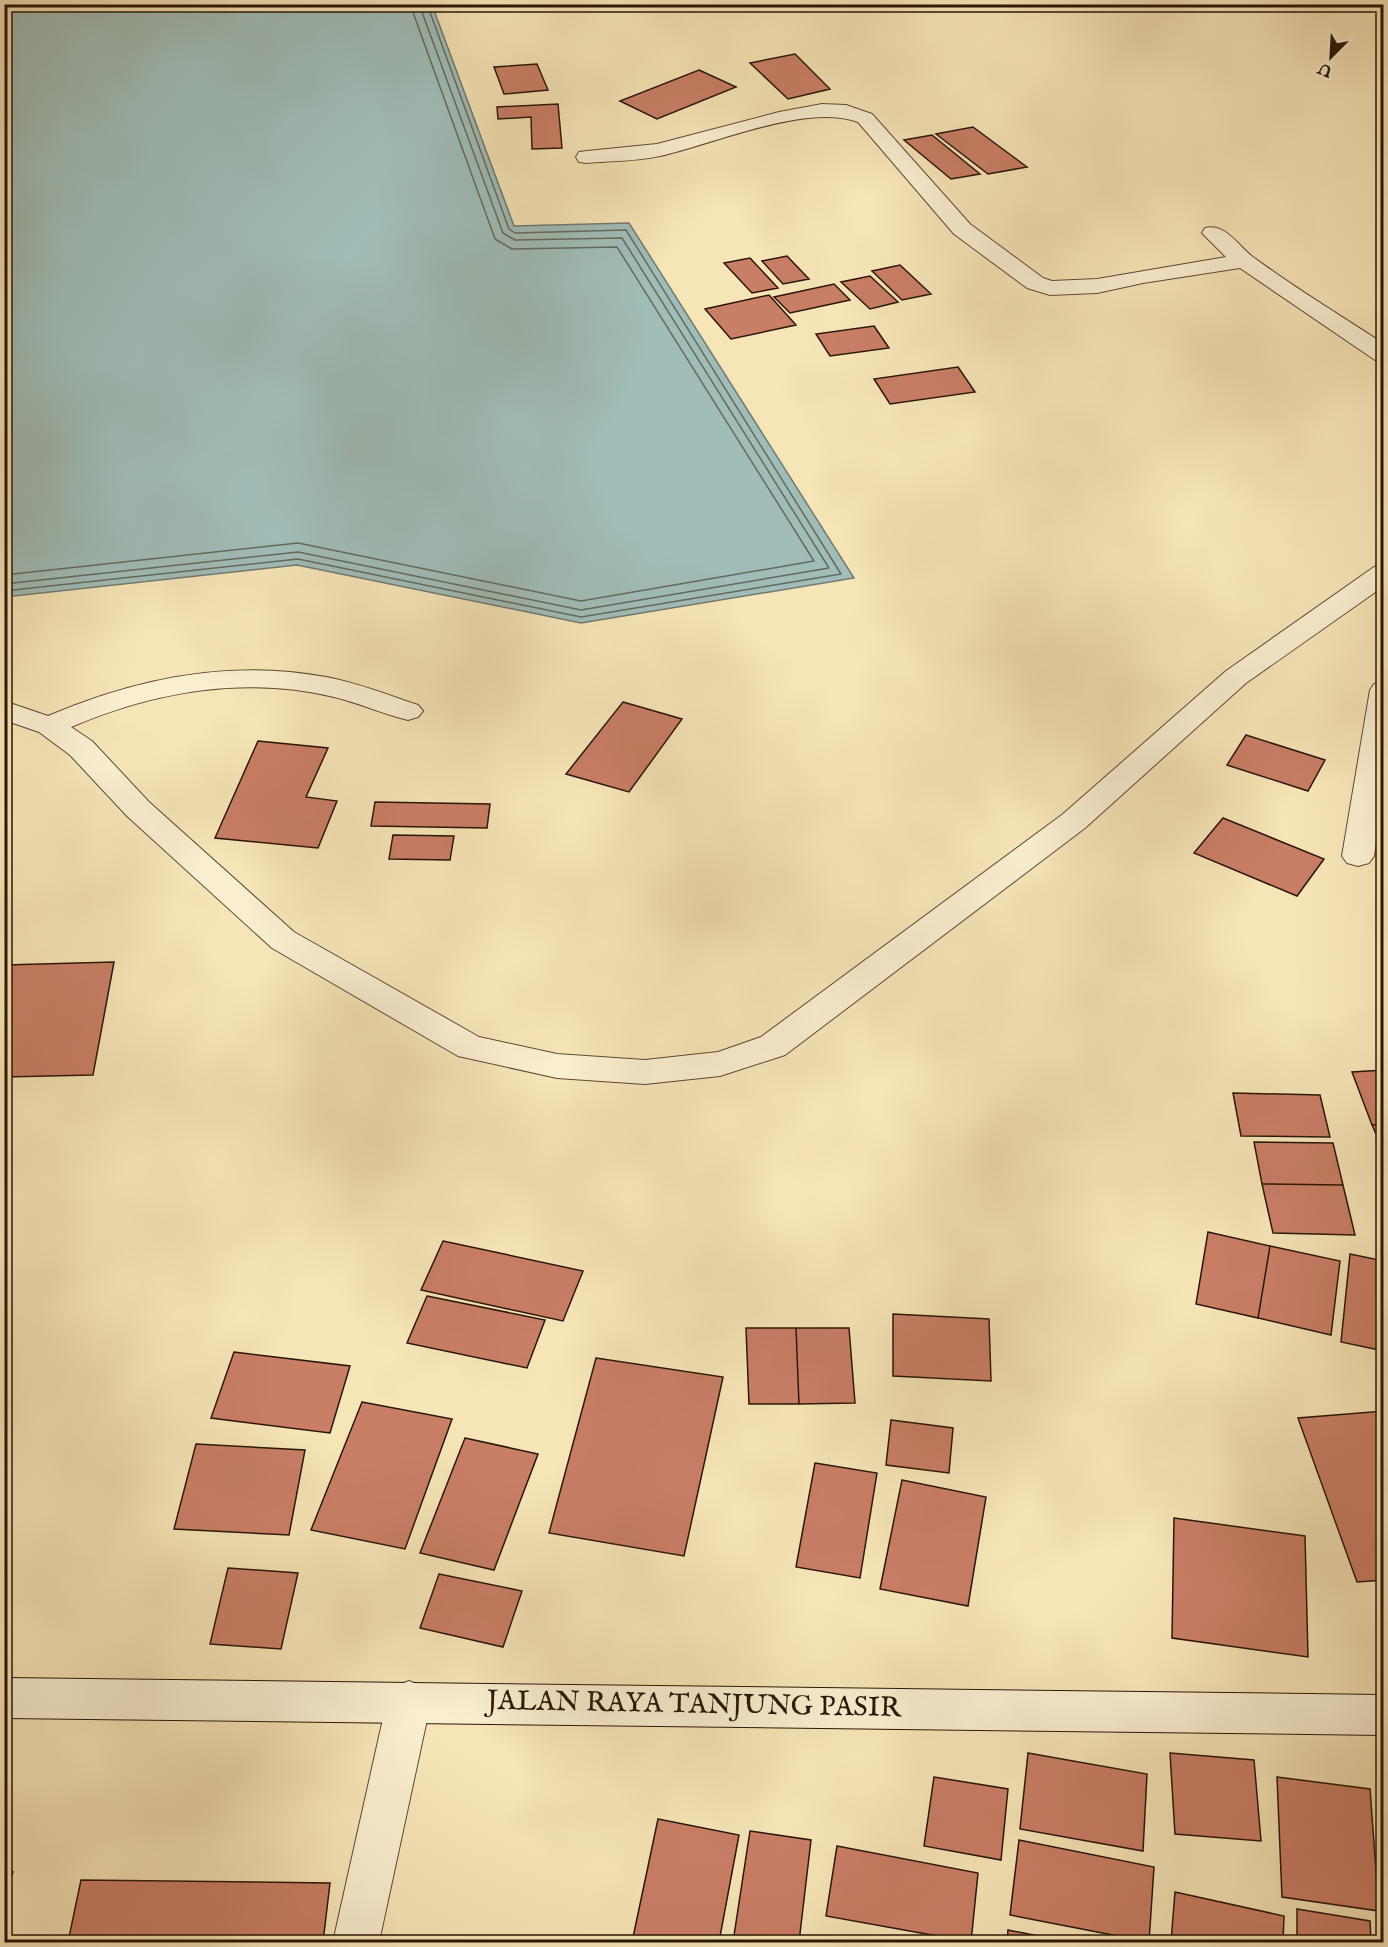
<svg xmlns="http://www.w3.org/2000/svg" width="1388" height="1947" font-family="'IM FELL English',serif">
<style>
.water{fill:#a0bdb8;stroke:#707a70;stroke-width:1.5}
.lines{fill:none;stroke-linecap:round;stroke-linejoin:round}
.shore{stroke:#646a5e;stroke-width:1.5}
.building{fill:#c97e66;stroke:#291605;stroke-width:1.5}
.street-casing{stroke:#5c4a32;stroke-width:2}
.secondary-casing{stroke:#291605;stroke-width:2}
.street{fill:#f9eed0;fill-rule:evenodd}
.secondary{fill:#f9eed0;fill-rule:evenodd}
.labels{text-anchor:middle;dominant-baseline:central;stroke-width:6;stroke-linejoin:round;paint-order:stroke}
.near-street-label{font-size:28px;fill:#291605;stroke:#f9eed0}
</style>
<rect width="100%" height="100%" fill="#f6e5b7"/>
<filter id="stains"><feTurbulence type="fractalNoise" baseFrequency=".00333" numOctaves="4"/><feColorMatrix values="0 0 0 0 .2 0 0 0 0 .09 0 0 0 0 .02 0 0 0 .5 -.17"/></filter>
<radialGradient id="worn" r=".72"><stop offset=".6" stop-color="#630" stop-opacity="0"/><stop offset="1" stop-color="#630" stop-opacity=".3"/></radialGradient>
<path class="water" d="M4,5H432L514,226L629,223L854,578L581,623L297,565L5,597Z"/>
<g class="lines">
<path class="shore" d="M4,575L298,543L581,601L814,561L617,247L512,249L495,239L410,4
M4,584L298,552L581,610L829,568L622,238L515,240L503,233L419,4
M4,591L298,559L581,617L841,574L626,230L515,233L509,229L427,4"/>
</g>
<path class="building" d="M795,54L830,89L788,99L750,63Z
M537,64L548,90L504,94L494,67Z
M699,70L736,87L657,119L620,101Z
M558,104L562,148L532,149L531,117L498,119L497,107Z
M973,127L1027,167L988,174L936,134Z
M932,135L980,174L951,179L904,140Z
M787,256L809,279L783,284L762,261Z
M750,258L778,288L752,293L724,263Z
M900,265L931,294L902,300L872,271Z
M870,276L898,302L870,309L841,282Z
M834,284L850,300L790,313L774,297Z
M769,295L796,325L731,339L705,309Z
M874,326L889,348L830,356L816,334Z
M958,367L975,392L890,404L874,379Z
M623,702L682,719L629,792L566,774Z
M1246,735L1325,760L1308,791L1227,765Z
M258,741L328,748L306,797L337,801L318,848L215,838Z
M375,802L490,804L487,828L371,826Z
M1223,818L1324,859L1297,896L1194,853Z
M393,835L454,836L450,860L389,859Z
M114,962L93,1075L4,1077V965Z
M1384,1070V1124L1372,1125L1352,1072Z
M1233,1093L1320,1095L1330,1137L1241,1136Z
M1384,1124V1152L1372,1125Z
M1254,1142L1333,1143L1343,1185L1262,1184Z
M1262,1184L1343,1185L1355,1235L1273,1233Z
M1208,1232L1270,1246L1258,1318L1196,1304Z
M443,1241L583,1271L563,1321L421,1290Z
M1270,1246L1340,1261L1331,1335L1258,1318Z
M1350,1254L1384,1261V1351L1341,1342Z
M427,1296L545,1320L527,1368L407,1343Z
M893,1314L989,1319L991,1381L893,1376Z
M746,1328H796L799,1404H749Z
M796,1328H849L855,1403L799,1404Z
M234,1352L350,1366L330,1433L211,1418Z
M596,1358L723,1377L684,1556L549,1533Z
M362,1402L452,1419L405,1549L311,1530Z
M1384,1411V1580L1357,1582L1298,1418Z
M891,1420L953,1428L949,1473L886,1465Z
M465,1438L538,1454L494,1570L420,1553Z
M196,1444L305,1450L289,1535L174,1529Z
M815,1463L877,1473L860,1578L796,1567Z
M902,1480L986,1497L968,1606L880,1589Z
M1174,1518L1305,1536L1308,1657L1172,1638Z
M228,1568L298,1573L281,1649L210,1644Z
M439,1574L522,1591L503,1647L420,1628Z
M1028,1753L1147,1774L1143,1851L1020,1829Z
M1170,1753L1254,1760L1261,1841L1175,1834Z
M934,1777L1008,1789L1001,1860L924,1846Z
M1277,1777L1370,1789L1379,1911L1282,1897Z
M658,1819L739,1835L719,1942H632Z
M750,1831L811,1840L799,1942H733Z
M1019,1840L1154,1867L1149,1942L1010,1915Z
M837,1846L978,1873L971,1942L826,1916Z
M4,1871L13,1872L4,1897Z
M81,1880L330,1883L323,1942H68Z
M1175,1892L1284,1916L1283,1942H1171Z
M1297,1909L1370,1921L1371,1942H1297Z
M1008,1930L1069,1942H1007Z"/>
<g class="lines">
<g class="street-casing">
<path id="street" d="M822,104L846,105L872,114L970,224L1043,278L1052,281L1097,279L1226,257L1202,233L1205,228C1226,223 1238,246 1253,257C1295,288 1340,315 1384,344V362L1375,360L1240,268L1143,283L1097,293L1050,295L1027,288L954,234L858,122C806,103 714,144 660,156C637,161 611,161 587,163L579,162L576,157L579,152L587,151L657,144L779,112Z
M1384,565V586L1246,683L1085,828L785,1055L720,1076L645,1084L557,1078L458,1056L272,948L127,816L70,755L39,732L4,720V701L48,716C137,678 230,659 326,677C358,683 388,695 418,705L423,711L418,717L408,720C383,714 359,703 334,697C245,675 153,692 71,727L92,741L149,802L294,932L479,1037L557,1054L645,1060L718,1052L761,1037L1063,814L1226,671L1374,567Z
M1384,681V790L1374,856L1369,863L1358,866L1347,863L1342,856L1370,690L1374,684Z
M409,1681L424,1687L431,1701L379,1942H333L387,1701L394,1687Z"/>
</g>
<g class="secondary-casing">
<path id="secondary" d="M4,1678L1384,1695V1735L4,1718Z"/>
</g>
<use href="#street" class="street"/>
<use href="#secondary" class="secondary"/>
</g>
<g class="labels">
<g class="near-street-label">
<text transform="translate(694 1705) rotate(1)">JALAN RAYA TANJUNG PASIR</text>
</g>
</g>
<rect width="1388" height="1947" fill="none" stroke="#f6e5b7" stroke-width="24"/>
<rect x="6" y="6" width="1376" height="1935" fill="none" stroke="#291605" stroke-width="3"/>
<rect x="12" y="12" width="1364" height="1923" fill="none" stroke="#291605" stroke-width="1.5"/>
<g transform="translate(1331 57) rotate(204)" stroke="#f9eed0" stroke-width="4.5" paint-order="stroke">
<path d="M0-4.5L10 22L0 15L-10 22Z" fill="#291605"/>
<text y="-9" font-size="16" font-weight="bold" text-anchor="middle" fill="#291605">U</text>
</g>
<rect width="100%" height="100%" filter="url(#stains)"/>
<rect width="100%" height="100%" fill="url(#worn)"/>
</svg>
